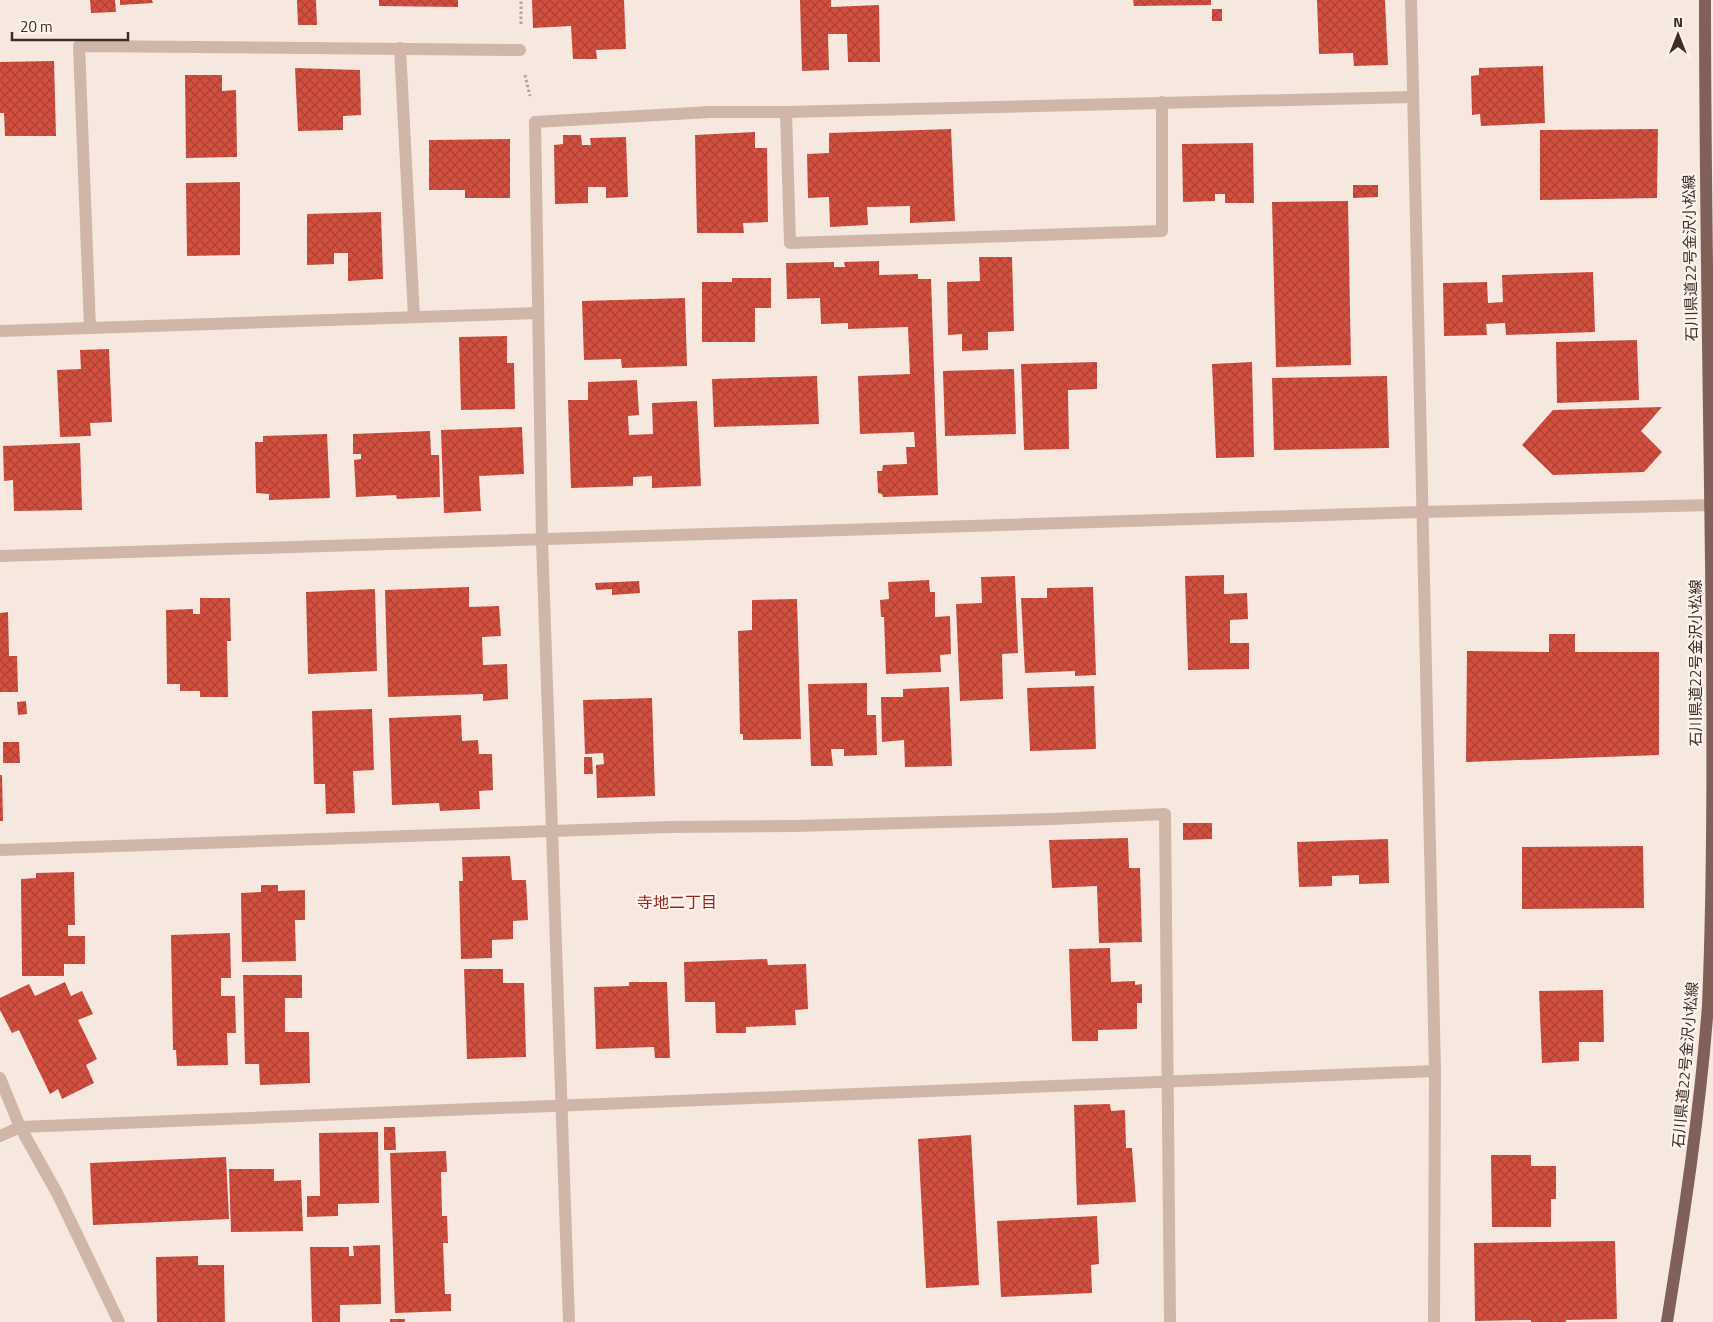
<svg xmlns="http://www.w3.org/2000/svg" width="1713" height="1322" viewBox="0 0 1713 1322" font-family="'Titillium Web','Noto Sans JP',sans-serif">
  <style>
    .building { fill: url(#building-cross-hatch) }
    .lines { fill: none; stroke-linecap: round; stroke-linejoin: round }
    .path { stroke: #bc9f93; stroke-width: 3; stroke-dasharray: 2.5 2.5; stroke-linecap: butt }
    .street { stroke: #d0b5a9; stroke-width: 12 }
    .primary { stroke: #806159; stroke-width: 12 }
    .labels { text-anchor: middle; dominant-baseline: central; stroke-width: 4.5; stroke-linejoin: round; paint-order: stroke }
    .street-label { font-size: 15px; fill: #3c2d29; stroke: #fcf3ec }
    .neighbourhood-label { font-size: 16px; fill: #952519; stroke: #fcf3ec }
  </style>
  <defs>
    <pattern id="building-cross-hatch" width="8" height="8" patternUnits="userSpaceOnUse" patternTransform="scale(1.25)"><rect width="8" height="8" fill="#d34f3f"/><path d="M0 0l8 8M0 8l8-8" fill="none" stroke="#ac4235"/></pattern>
  </defs>
  <rect width="100%" height="100%" fill="#f6e8df"/>
  <g class="building">
    <path d="M 90,0 L 115,0 L 116,12 L 91,13 Z"/>
    <path d="M 120,0 L 152,0 L 153,3 L 120,5 Z"/>
    <path d="M 297,0 L 316,0 L 317,25 L 298,25 Z"/>
    <path d="M 379,0 L 458,0 L 458,7 L 379,6 Z"/>
    <path d="M 532,0 L 624,0 L 626,49 L 596,50 L 597,59 L 573,59 L 571,26 L 533,28 Z"/>
    <path d="M 800,0 L 831,0 L 831,7 L 879,5 L 880,62 L 848,62 L 847,34 L 828,34 L 829,70 L 802,71 Z"/>
    <path d="M 1133,0 L 1211,0 L 1211,5 L 1134,6 Z"/>
    <path d="M 1317,0 L 1385,0 L 1388,65 L 1354,66 L 1353,53 L 1319,54 Z"/>
    <rect x="1212" y="9" width="10" height="12"/>
    <path d="M 54,61 L 56,136 L 5,136 L 4,113 L 0,113 L 0,62 Z"/>
    <path d="M 1543,66 L 1545,123 L 1481,126 L 1480,114 L 1472,115 L 1471,76 L 1479,75 L 1479,68 Z"/>
    <path d="M 295,68 L 360,70 L 361,115 L 343,116 L 343,130 L 298,131 Z"/>
    <path d="M 185,75 L 222,75 L 222,91 L 236,90 L 237,157 L 186,158 Z"/>
    <path d="M 951,129 L 955,221 L 910,223 L 910,206 L 867,207 L 868,225 L 830,227 L 829,197 L 808,198 L 807,154 L 829,153 L 829,133 Z"/>
    <path d="M 1658,129 L 1657,198 L 1540,200 L 1540,130 Z"/>
    <path d="M 755,132 L 755,148 L 767,148 L 768,222 L 743,223 L 744,233 L 697,233 L 695,135 Z"/>
    <path d="M 563,135 L 581,135 L 582,145 L 591,145 L 590,138 L 626,137 L 628,197 L 606,198 L 606,187 L 588,187 L 588,203 L 555,204 L 554,145 L 563,144 Z"/>
    <path d="M 510,139 L 510,198 L 465,198 L 465,190 L 429,190 L 429,140 Z"/>
    <path d="M 1253,143 L 1254,203 L 1225,203 L 1225,194 L 1215,194 L 1215,201 L 1183,202 L 1182,144 Z"/>
    <path d="M 240,182 L 240,255 L 187,256 L 186,183 Z"/>
    <path d="M 1353,185 L 1378,185 L 1378,197 L 1353,198 Z"/>
    <path d="M 1348,201 L 1351,365 L 1276,367 L 1272,202 Z"/>
    <path d="M 381,212 L 383,279 L 348,281 L 348,253 L 334,253 L 334,264 L 307,265 L 307,214 Z"/>
    <path d="M 979,257 L 1012,257 L 1014,331 L 988,332 L 988,350 L 962,351 L 962,334 L 948,335 L 947,282 L 980,281 Z"/>
    <path d="M 879,261 L 879,275 L 918,274 L 918,279 L 931,279 L 938,495 L 883,497 L 882,494 L 878,493 L 877,471 L 882,471 L 883,465 L 907,464 L 906,447 L 915,447 L 914,432 L 860,434 L 858,376 L 910,374 L 908,327 L 848,329 L 848,323 L 821,324 L 820,298 L 787,299 L 786,263 L 834,262 L 834,267 L 845,267 L 844,262 Z"/>
    <path d="M 1593,272 L 1595,332 L 1506,335 L 1505,323 L 1486,324 L 1487,335 L 1444,336 L 1443,283 L 1487,282 L 1488,303 L 1503,302 L 1502,275 Z"/>
    <path d="M 732,278 L 771,278 L 771,308 L 755,308 L 755,342 L 702,342 L 702,282 L 732,282 Z"/>
    <path d="M 685,298 L 687,366 L 622,368 L 621,359 L 584,360 L 582,301 Z"/>
    <path d="M 507,336 L 507,363 L 514,363 L 515,409 L 461,410 L 459,337 Z"/>
    <path d="M 1637,340 L 1639,400 L 1557,403 L 1556,342 Z"/>
    <path d="M 109,349 L 112,422 L 90,423 L 91,436 L 60,437 L 57,370 L 81,369 L 80,350 Z"/>
    <path d="M 1097,362 L 1097,389 L 1068,390 L 1069,449 L 1024,450 L 1021,364 Z"/>
    <path d="M 1252,362 L 1254,457 L 1216,458 L 1212,364 Z"/>
    <path d="M 1014,369 L 1016,434 L 945,436 L 943,371 Z"/>
    <path d="M 817,376 L 819,424 L 714,427 L 712,379 Z"/>
    <path d="M 1387,376 L 1389,448 L 1274,450 L 1272,378 Z"/>
    <path d="M 637,380 L 639,415 L 628,416 L 629,435 L 653,434 L 652,403 L 697,401 L 701,486 L 652,488 L 652,476 L 633,477 L 633,486 L 571,488 L 568,400 L 588,400 L 588,382 Z"/>
    <path d="M 1662,407 L 1641,431 L 1662,452 L 1644,472 L 1553,475 L 1522,445 L 1553,410 Z"/>
    <path d="M 522,427 L 524,474 L 479,476 L 481,511 L 444,513 L 441,430 Z"/>
    <path d="M 430,431 L 431,455 L 439,455 L 440,497 L 397,499 L 396,495 L 356,497 L 354,460 L 361,459 L 361,454 L 353,454 L 353,434 Z"/>
    <path d="M 327,434 L 330,498 L 269,500 L 269,494 L 256,493 L 255,442 L 263,442 L 263,436 Z"/>
    <path d="M 80,443 L 82,510 L 14,511 L 13,480 L 4,481 L 3,446 Z"/>
    <path d="M 1224,575 L 1224,594 L 1247,593 L 1248,619 L 1230,620 L 1230,643 L 1249,643 L 1249,669 L 1188,670 L 1185,576 Z"/>
    <path d="M 1015,576 L 1018,653 L 1002,654 L 1003,699 L 960,701 L 956,604 L 982,603 L 981,577 Z"/>
    <path d="M 929,580 L 930,592 L 935,592 L 935,617 L 950,616 L 951,654 L 940,655 L 941,672 L 886,674 L 884,617 L 881,617 L 880,600 L 889,599 L 888,582 Z"/>
    <path d="M 639,581 L 640,593 L 612,595 L 612,589 L 596,590 L 595,583 Z"/>
    <path d="M 469,587 L 469,607 L 499,606 L 501,636 L 482,637 L 483,665 L 507,664 L 508,699 L 483,701 L 483,694 L 388,697 L 385,590 Z"/>
    <path d="M 1093,587 L 1096,675 L 1075,676 L 1075,671 L 1025,673 L 1021,598 L 1047,598 L 1047,588 Z"/>
    <path d="M 375,589 L 377,671 L 308,674 L 306,592 Z"/>
    <path d="M 200,598 L 230,598 L 231,641 L 227,641 L 228,697 L 200,697 L 200,691 L 180,691 L 180,684 L 167,684 L 166,610 L 193,609 L 193,614 L 200,614 Z"/>
    <path d="M 797,599 L 801,739 L 743,740 L 743,734 L 740,734 L 738,631 L 752,630 L 752,600 Z"/>
    <path d="M 8,612 L 9,656 L 17,656 L 18,692 L 0,692 L 0,613 Z"/>
    <path d="M 1549,634 L 1575,634 L 1575,652 L 1659,652 L 1659,755 L 1466,762 L 1467,651 L 1549,652 Z"/>
    <path d="M 867,683 L 867,715 L 876,715 L 877,755 L 844,756 L 844,749 L 831,749 L 833,766 L 811,766 L 808,684 Z"/>
    <path d="M 1094,686 L 1096,749 L 1030,751 L 1027,688 Z"/>
    <path d="M 949,687 L 952,766 L 905,767 L 904,740 L 882,742 L 881,697 L 903,697 L 903,689 Z"/>
    <path d="M 652,698 L 655,796 L 597,798 L 596,765 L 604,764 L 603,753 L 585,754 L 583,700 Z"/>
    <path d="M 26,701 L 27,714 L 18,715 L 17,702 Z"/>
    <path d="M 372,709 L 374,770 L 353,771 L 355,813 L 326,814 L 325,784 L 314,784 L 312,711 Z"/>
    <path d="M 461,715 L 462,741 L 478,740 L 479,754 L 492,754 L 493,790 L 479,791 L 480,809 L 440,811 L 439,803 L 392,805 L 389,718 Z"/>
    <path d="M 3,742 L 19,742 L 20,763 L 3,763 Z"/>
    <path d="M 584,757 L 592,757 L 593,774 L 584,774 Z"/>
    <path d="M 0,775 L 2,775 L 3,821 L 0,821 Z"/>
    <path d="M 1183,823 L 1212,823 L 1212,839 L 1183,840 Z"/>
    <path d="M 1128,838 L 1129,868 L 1140,868 L 1142,942 L 1099,943 L 1097,886 L 1052,888 L 1049,840 Z"/>
    <path d="M 1388,839 L 1389,883 L 1359,884 L 1359,875 L 1332,876 L 1332,886 L 1299,887 L 1297,842 Z"/>
    <path d="M 1643,846 L 1644,908 L 1522,909 L 1522,847 Z"/>
    <path d="M 510,856 L 512,880 L 526,880 L 528,920 L 513,921 L 513,939 L 492,940 L 492,958 L 461,959 L 459,881 L 463,881 L 462,857 Z"/>
    <path d="M 74,872 L 75,925 L 68,925 L 68,936 L 85,936 L 85,964 L 64,964 L 64,976 L 22,976 L 21,879 L 36,878 L 36,873 Z"/>
    <path d="M 261,885 L 278,885 L 278,891 L 305,890 L 305,920 L 295,920 L 296,961 L 242,962 L 241,893 L 261,892 Z"/>
    <path d="M 230,933 L 231,978 L 221,978 L 221,996 L 235,996 L 236,1033 L 227,1033 L 228,1065 L 177,1066 L 176,1050 L 173,1050 L 171,935 Z"/>
    <path d="M 1110,948 L 1111,982 L 1135,981 L 1135,985 L 1142,984 L 1142,1003 L 1137,1003 L 1137,1029 L 1098,1030 L 1098,1041 L 1072,1041 L 1069,949 Z"/>
    <path d="M 767,959 L 768,965 L 806,964 L 808,1009 L 795,1010 L 796,1025 L 746,1027 L 746,1033 L 716,1033 L 715,1002 L 685,1002 L 684,962 Z"/>
    <path d="M 464,969 L 503,969 L 503,983 L 524,983 L 526,1057 L 467,1059 Z"/>
    <path d="M 243,975 L 302,975 L 302,998 L 285,998 L 285,1032 L 309,1032 L 310,1083 L 260,1085 L 259,1064 L 245,1064 Z"/>
    <path d="M 65,982 L 71,996 L 82,991 L 93,1014 L 78,1020 L 97,1059 L 86,1065 L 94,1083 L 62,1099 L 58,1089 L 50,1094 L 19,1030 L 12,1033 L 0,1010 L 0,998 L 29,984 L 35,996 Z"/>
    <path d="M 629,982 L 667,982 L 670,1058 L 655,1058 L 654,1047 L 596,1049 L 594,987 L 629,986 Z"/>
    <path d="M 1603,990 L 1604,1042 L 1579,1042 L 1579,1061 L 1542,1063 L 1539,991 Z"/>
    <path d="M 1110,1104 L 1111,1111 L 1125,1110 L 1126,1148 L 1132,1148 L 1136,1202 L 1077,1205 L 1074,1105 Z"/>
    <path d="M 384,1127 L 395,1127 L 396,1150 L 384,1150 Z"/>
    <path d="M 378,1132 L 379,1203 L 338,1204 L 338,1216 L 307,1217 L 307,1196 L 320,1196 L 319,1133 Z"/>
    <path d="M 971,1135 L 979,1285 L 926,1288 L 918,1139 Z"/>
    <path d="M 446,1151 L 447,1172 L 441,1172 L 442,1216 L 447,1216 L 448,1243 L 443,1243 L 445,1294 L 451,1294 L 451,1311 L 395,1313 L 390,1153 Z"/>
    <path d="M 1491,1155 L 1531,1155 L 1531,1166 L 1556,1166 L 1556,1199 L 1551,1199 L 1551,1227 L 1492,1227 Z"/>
    <path d="M 226,1157 L 229,1219 L 93,1225 L 90,1163 Z"/>
    <path d="M 229,1169 L 274,1169 L 274,1181 L 301,1180 L 303,1231 L 231,1232 Z"/>
    <path d="M 1097,1216 L 1099,1264 L 1091,1265 L 1092,1293 L 1001,1297 L 997,1221 Z"/>
    <path d="M 1615,1241 L 1617,1319 L 1566,1320 L 1566,1322 L 1531,1322 L 1531,1320 L 1475,1321 L 1474,1243 Z"/>
    <path d="M 380,1245 L 381,1304 L 340,1305 L 340,1322 L 312,1322 L 310,1247 L 349,1247 L 349,1256 L 354,1256 L 353,1246 Z"/>
    <path d="M 198,1256 L 198,1265 L 224,1265 L 225,1322 L 157,1322 L 156,1257 Z"/>
    <rect x="390" y="1319" width="15" height="3"/>
  </g>
  <g class="lines">
    <g class="path">
      <path d="M 521,24 L 521,0"/>
      <path d="M 525,75 L 530,96"/>
    </g>
    <g class="street">
      <path d="M 1411,0 L 1435,1071 L 1434,1322"/>
      <path d="M 400,48 L 414,317"/>
      <path d="M 786,112 L 790,243 L 1162,231 L 1162,102"/>
      <path d="M 90,328 L 79,46 L 520,50"/>
      <path d="M 0,331 L 538,313"/>
      <path d="M 0,556 L 1421,512 L 1713,505"/>
      <path d="M 0,850 L 669,827 L 794,826 L 1052,819 L 1165,814 L 1170,1322"/>
      <path d="M 0,1078 L 20,1127 L 57,1193 L 119,1322"/>
      <path d="M 0,1136 L 20,1127 L 1435,1071"/>
      <path d="M 569,1322 L 542,540 L 535,122 L 710,112 L 786,112 L 1412,97"/>
    </g>
    <path class="primary" d="M 1667,1322 C 1684,1216 1700,1112 1708,1005 C 1713,888 1713,770 1712,652 C 1710,435 1705,218 1705,0"/>
  </g>
  <g class="labels">
    <g class="street-label">
      <text transform="translate(1690 258) rotate(-91)">石川県道22号金沢小松線</text>
      <text transform="translate(1695 663) rotate(-90)">石川県道22号金沢小松線</text>
      <text transform="translate(1685 1065) rotate(-85)">石川県道22号金沢小松線</text>
    </g>
    <g class="neighbourhood-label">
      <text x="677" y="902">寺地二丁目</text>
    </g>
  </g>
  <g transform="translate(1678 35)" stroke="#fcf3ec" stroke-width="4" paint-order="stroke">
  <path d="M0-4L9 19L0 12L-9 19Z" fill="#3c2d29"/>
  <text y="-8" font-size="14" font-weight="bold" text-anchor="middle" fill="#3c2d29">N</text>
  </g>
  <path d="M12 32v8h116v-8" fill="none" stroke="#3c2d29" stroke-width="2.5"/>
  <text x="20" y="32" font-size="15" fill="#3c2d29" stroke="#fcf3ec" stroke-width="4" paint-order="stroke">20 m</text>
</svg>
